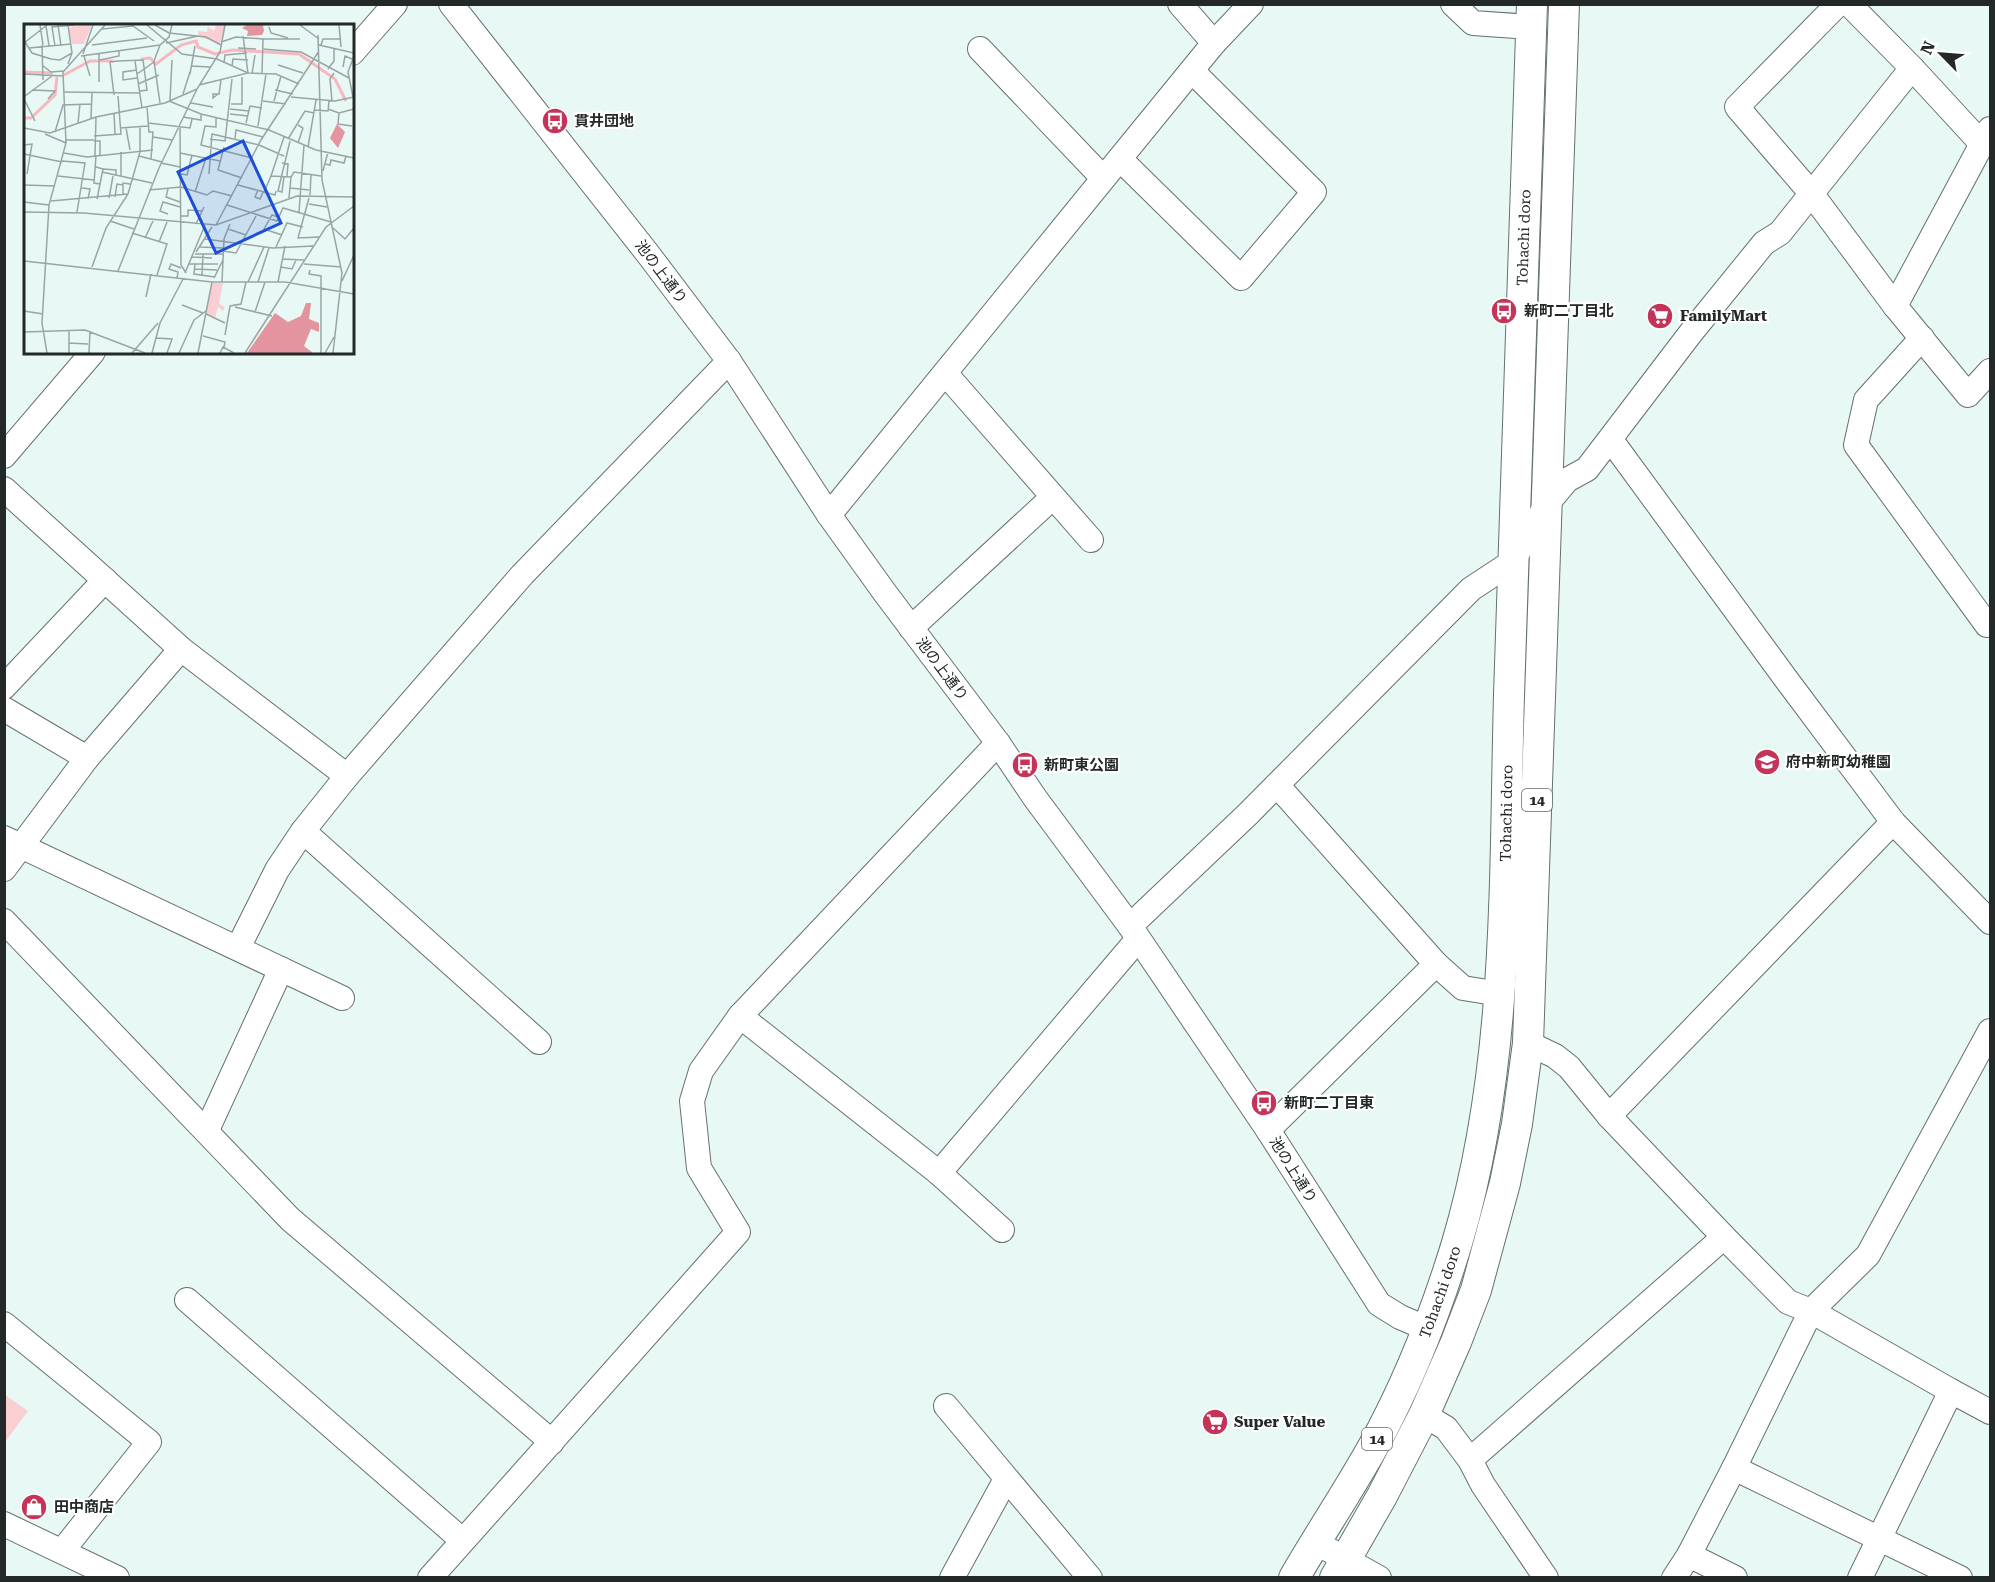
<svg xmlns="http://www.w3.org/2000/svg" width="1995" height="1582" viewBox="0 0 1995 1582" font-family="'Roboto Serif','Noto Sans JP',serif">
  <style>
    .green { fill: #facfd3 }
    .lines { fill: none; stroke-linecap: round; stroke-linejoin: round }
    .minor-casing { stroke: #63716f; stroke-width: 26 }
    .major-casing { stroke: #63716f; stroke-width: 32 }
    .minor { stroke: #fff; stroke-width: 24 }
    .major { stroke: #fff; stroke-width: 30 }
    .labels { text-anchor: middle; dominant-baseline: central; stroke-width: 4.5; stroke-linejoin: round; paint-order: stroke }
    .shield { fill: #fff; stroke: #656968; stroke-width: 1.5 }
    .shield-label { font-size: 14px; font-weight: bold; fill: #232928 }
    .poi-label { font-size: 15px; font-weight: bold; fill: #232928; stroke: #fff; text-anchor: start }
    .street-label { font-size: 15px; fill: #232928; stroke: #fff }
    .inset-river { fill: none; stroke: #f9b7bf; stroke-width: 3 }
    .inset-road { fill: none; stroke: #99a5a3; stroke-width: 1.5 }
    .view { fill: #1d4ed8; fill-opacity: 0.15; stroke: #1d4ed8; stroke-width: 3 }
    .inset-edge { fill: none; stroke: #232928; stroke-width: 3 }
  </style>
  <rect width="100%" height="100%" fill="#e8f8f5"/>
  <path class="green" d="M 5,1395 L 28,1411 L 5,1442 Z"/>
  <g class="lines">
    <defs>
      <g id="minor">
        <path d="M 451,4 L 648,254 L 729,361 L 829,515 L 885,593 L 998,743 L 1035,798 L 1130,926 L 1268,1130 L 1379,1304 L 1400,1317 L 1428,1329"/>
        <path d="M 1180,4 L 1214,43"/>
        <path d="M 1453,4 L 1473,23 L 1531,27"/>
        <path d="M 1838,4 L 1737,107 L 1811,193 L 1895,306 L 1968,395 L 1990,371"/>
        <path d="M 980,49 L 1103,178"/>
        <path d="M 352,53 L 395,4"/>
        <path d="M 1912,68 L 1983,145"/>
        <path d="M 1120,159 L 1241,278 L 1314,192 L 1192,71"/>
        <path d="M 1895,306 L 1990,129"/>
        <path d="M 1922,338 L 1866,400 L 1856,445 L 1987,625"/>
        <path d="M 945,373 L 1091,540"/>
        <path d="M 1611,440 L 1786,679 L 1893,822 L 1990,922"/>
        <path d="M 4,456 L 93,352"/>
        <path d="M 4,489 L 181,649 L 347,776 L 522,575 L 729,361"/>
        <path d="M 829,515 L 1214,43 L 1251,4"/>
        <path d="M 911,628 L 1053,497"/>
        <path d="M 4,687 L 105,580"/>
        <path d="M 4,709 L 87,758"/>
        <path d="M 1277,785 L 1436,964 L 1463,988 L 1500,994"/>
        <path d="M 303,831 L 539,1042"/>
        <path d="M 4,838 L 342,998"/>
        <path d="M 4,869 L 87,758 L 181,649"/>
        <path d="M 4,921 L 290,1219 L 552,1442"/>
        <path d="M 1130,926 L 1248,814 L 1471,589 L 1512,562 L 1547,504 L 1567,480 L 1587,469 L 1690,334 L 1764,243 L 1780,233 L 1912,68 L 1849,4"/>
        <path d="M 238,948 L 277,870 L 303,831 L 347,776"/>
        <path d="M 740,1016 L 939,1173 L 1002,1230"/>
        <path d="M 1528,1043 L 1555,1056 L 1569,1067 L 1609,1116 L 1724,1237 L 1788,1302 L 1811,1311 L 1951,1391 L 1990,1412"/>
        <path d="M 1609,1116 L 1893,822"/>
        <path d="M 207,1130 L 281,969"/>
        <path d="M 1268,1130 L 1436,964"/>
        <path d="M 939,1173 L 1138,939"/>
        <path d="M 187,1300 L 462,1540"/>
        <path d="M 4,1324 L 149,1442 L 63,1550"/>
        <path d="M 946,1406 L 1090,1578"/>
        <path d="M 1424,1415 L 1446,1428 L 1470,1460 L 1483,1485 L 1546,1578"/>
        <path d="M 1470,1460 L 1724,1237"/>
        <path d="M 1734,1468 L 1960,1578"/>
        <path d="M 4,1524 L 117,1578"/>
        <path d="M 1315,1542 L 1379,1578"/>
        <path d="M 1689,1555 L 1735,1578"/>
        <path d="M 430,1578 L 738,1232 L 699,1168 L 692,1101 L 701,1071 L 740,1016 L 998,743"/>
        <path d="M 952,1578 L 1006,1479"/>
        <path d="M 1674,1578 L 1689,1555 L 1734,1468 L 1811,1311 L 1868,1255 L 1990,1031"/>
        <path d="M 1860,1578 L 1951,1391"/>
      </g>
      <g id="major">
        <path id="s1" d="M 1294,1578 C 1320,1533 1349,1490 1374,1445 C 1409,1381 1436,1312 1457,1243 C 1510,1065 1504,878 1509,695 C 1516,465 1524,235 1532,4"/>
        <path d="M 1335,1578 L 1382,1496 L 1424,1415 L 1456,1342 L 1476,1290 L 1505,1183 L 1517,1124 L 1528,1043 L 1564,4"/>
      </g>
    </defs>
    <use href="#minor" class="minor-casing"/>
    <use href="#major" class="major-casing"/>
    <use href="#minor" class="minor"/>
    <use href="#major" class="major"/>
  </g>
  <defs>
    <symbol id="bus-disc" viewBox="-11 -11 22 22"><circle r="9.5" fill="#c33458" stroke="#fff"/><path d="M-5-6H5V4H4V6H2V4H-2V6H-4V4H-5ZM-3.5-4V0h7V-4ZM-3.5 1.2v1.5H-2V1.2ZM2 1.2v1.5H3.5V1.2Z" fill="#fff"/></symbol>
    <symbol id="supermarket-disc" viewBox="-11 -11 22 22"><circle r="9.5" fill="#c33458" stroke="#fff"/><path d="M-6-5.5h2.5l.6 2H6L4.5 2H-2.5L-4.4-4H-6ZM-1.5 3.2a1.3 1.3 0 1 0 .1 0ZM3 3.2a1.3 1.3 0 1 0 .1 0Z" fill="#fff"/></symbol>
    <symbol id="school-disc" viewBox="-11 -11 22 22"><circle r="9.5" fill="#c33458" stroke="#fff"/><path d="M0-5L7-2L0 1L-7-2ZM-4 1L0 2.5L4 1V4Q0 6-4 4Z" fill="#fff"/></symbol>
    <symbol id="shop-disc" viewBox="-11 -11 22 22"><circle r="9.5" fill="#c33458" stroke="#fff"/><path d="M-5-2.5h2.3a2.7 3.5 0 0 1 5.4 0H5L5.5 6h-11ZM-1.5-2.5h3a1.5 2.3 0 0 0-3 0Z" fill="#fff"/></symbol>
  </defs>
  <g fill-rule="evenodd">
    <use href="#bus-disc" x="540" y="106" width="30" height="30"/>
    <use href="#bus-disc" x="1489" y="296" width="30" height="30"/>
    <use href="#supermarket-disc" x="1645" y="301" width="30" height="30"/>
    <use href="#school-disc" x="1752" y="747" width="30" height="30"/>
    <use href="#bus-disc" x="1010" y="750" width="30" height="30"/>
    <use href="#bus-disc" x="1249" y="1088" width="30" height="30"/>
    <use href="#supermarket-disc" x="1200" y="1407" width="30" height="30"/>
    <use href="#shop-disc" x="19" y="1492" width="30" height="30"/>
  </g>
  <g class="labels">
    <g class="shield">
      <rect x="1522" y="789" width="30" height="22" rx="4.5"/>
      <rect x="1362" y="1428" width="30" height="22" rx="4.5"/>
    </g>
    <g class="shield-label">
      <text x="1537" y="800">14</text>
      <text x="1377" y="1439">14</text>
    </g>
    <g class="poi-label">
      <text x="574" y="121">貫井団地</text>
      <text x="1524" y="311">新町二丁目北</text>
      <text x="1680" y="316">FamilyMart</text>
      <text x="1786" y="762">府中新町幼稚園</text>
      <text x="1044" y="765">新町東公園</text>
      <text x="1284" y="1103">新町二丁目東</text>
      <text x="1234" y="1422">Super Value</text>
      <text x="54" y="1507">田中商店</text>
    </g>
    <g class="street-label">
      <text stroke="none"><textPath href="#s1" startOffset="1384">Tohachi doro</textPath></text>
      <text transform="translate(661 272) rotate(53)">池の上通り</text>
      <text transform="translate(942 669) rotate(53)">池の上通り</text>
      <text stroke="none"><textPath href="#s1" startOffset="808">Tohachi doro</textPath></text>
      <text transform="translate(1293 1170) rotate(58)">池の上通り</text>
      <text stroke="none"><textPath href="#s1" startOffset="322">Tohachi doro</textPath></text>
    </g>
  </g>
  <g transform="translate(24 24)">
    <rect width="330" height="330" fill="#e8f8f5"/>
    <path d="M 50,1 L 68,1 L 60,20 L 48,20 L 45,5 ZM 192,1 L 201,1 L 196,20 L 174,12 L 174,7 L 183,8 L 184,3 L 190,7 ZM 188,259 L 199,259 L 195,280 L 201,283 L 199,287 L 194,283 L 191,294 L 182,290 Z" fill="#facfd3"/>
    <path d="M 223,1 L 239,1 L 240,7 L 238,11 L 223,12 L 224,7 L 218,4 ZM 313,100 L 321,108 L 314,124 L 306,114 ZM 282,279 L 287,279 L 285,295 L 295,299 L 295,308 L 287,305 L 280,322 L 289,329 L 223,329 L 251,289 L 264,298 L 277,292 Z" fill="#e3949f"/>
    <path class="inset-river" d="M 117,35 L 126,34 L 132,40 L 157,21 L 172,17 L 174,23 L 191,30 L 208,26 L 275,30 L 311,55 L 322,77M 0,48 L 29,49M 40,51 L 66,37 L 89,37M 0,94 L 7,94 L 31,71 L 33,53"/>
    <path class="inset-road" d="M 16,1 L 19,21M 34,1 L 37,22M 44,1 L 48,29 L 44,40M 123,1 L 158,30 L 193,35 L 224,49 L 252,50 L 275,60M 131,1 L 145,9 L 182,13 L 197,21M 276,1 L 295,15M 315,1 L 317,23M 22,2 L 25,22M 109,2 L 130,17M 245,3 L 247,9 L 264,14M 78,5 L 109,2M 294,11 L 298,156 L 318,249 L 309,329M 239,15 L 276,15M 1,18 L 8,29 L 27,35 L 36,36 L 48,29M 197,18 L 212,13 L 239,15 L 238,50M 0,19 L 23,1M 142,19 L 174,12M 18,21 L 19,56M 68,21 L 123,14M 136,21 L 130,37 L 136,79M 295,21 L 330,29M 297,21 L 299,15 L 317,15M 31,22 L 28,3 L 50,1M 5,24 L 47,20M 214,24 L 232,25M 238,25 L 277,28 L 325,54M 59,30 L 69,1M 57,32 L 136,21 L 145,13 L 148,1M 60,32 L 66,52M 76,36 L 95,32 L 95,27M 111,37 L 118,84M 200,39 L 201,31 L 223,29M 18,41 L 27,48 L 39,47M 254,41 L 279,49M 167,42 L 186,43M 208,42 L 209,35 L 224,36M 319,43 L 321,32 L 328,35M 304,45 L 310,37 L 310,25M 113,46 L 99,48 L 99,56 L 113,54M 0,50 L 39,52M 113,50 L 130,38M 166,50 L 171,22M 228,50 L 231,31M 75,58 L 75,29M 114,60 L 135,51M 175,61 L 224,49 L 219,12M 8,66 L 31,67 L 24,75M 251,66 L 269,70M 39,68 L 116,69M 159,70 L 166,48M 194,70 L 189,74 L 189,70 L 195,70 L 197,56M 90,71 L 86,38 L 94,37 L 119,36 L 123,66 L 116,67M 1,72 L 28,52M 267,73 L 311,77 L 330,73M 329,73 L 324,48 L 330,32M 0,75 L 11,97M 146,76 L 148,36M 145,77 L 177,90 L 245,106 L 292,126 L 330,134M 239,77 L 262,80M 250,77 L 257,52M 308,77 L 306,55 L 310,49M 167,79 L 189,83M 207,80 L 218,80 L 218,53M 123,83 L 125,108 L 129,108 L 127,135M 206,85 L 225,87M 304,85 L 315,89 L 330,85M 291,86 L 304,87 L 305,77M 90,89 L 91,110M 315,89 L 314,100 L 328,102M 206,90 L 224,92M 159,93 L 177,96 L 177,90M 192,93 L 192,103 L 181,102 L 177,121 L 228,134M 67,94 L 68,69M 54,99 L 56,80M 124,99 L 166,104 L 168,95M 222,99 L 226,82 L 238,84M 274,101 L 279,104 L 274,119M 234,102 L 242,50M 156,103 L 157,241 L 162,249M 0,104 L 26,109 L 72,93 L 141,79 L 173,65M 96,104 L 124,102M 102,104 L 106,126M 31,108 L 39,81 L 67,80M 21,110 L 42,119M 70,112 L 97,110 L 94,72M 129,113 L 148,116M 186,115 L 201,117 L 208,55M 211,115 L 212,106 L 239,113M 264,115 L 281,87 L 290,89M 42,116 L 70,116M 70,117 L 76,117 L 76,132M 0,121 L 8,120 L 3,150M 235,121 L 260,132M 200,123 L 194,146 L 218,154M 284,123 L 292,76M 97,128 L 97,153M 40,129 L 63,133 L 129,126M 156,129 L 196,137M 0,130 L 38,138M 71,132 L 72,93M 72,132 L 70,159 L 76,160M 115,132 L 138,138M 38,137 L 61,139 L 53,188M 137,139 L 156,143M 258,139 L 264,140 L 263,152M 301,140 L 306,141 L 307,136 L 320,139 L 322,132M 72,143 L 79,145 L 73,175M 79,145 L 92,146 L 92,152M 299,147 L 304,128M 78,148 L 128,159M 157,150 L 163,151 L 168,131M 185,150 L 188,110 L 235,121M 34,152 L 70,156M 247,152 L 260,113M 260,152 L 258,168 L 254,167 L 266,117M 267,153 L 270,148 L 297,152M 0,161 L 31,162M 214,161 L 251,171 L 252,167M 58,164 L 66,165 L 64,175M 266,164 L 285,166M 144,165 L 142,173 L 156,178M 125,166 L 157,163 L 183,171 L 189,167 L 208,172M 234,166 L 231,173 L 236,175 L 239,168M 171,168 L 182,134M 240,168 L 247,152 L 267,153 L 265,174M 99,171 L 99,159 L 106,160M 286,171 L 287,150M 91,173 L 93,160 L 99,161M 85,174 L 89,152M 285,174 L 274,214 L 295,213M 27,177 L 104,170M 0,178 L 25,181M 285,180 L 303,183M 203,181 L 253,197 L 259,184 L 307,198M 0,188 L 60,189 L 192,201 L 273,172 L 330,173M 275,188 L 280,121M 144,190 L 136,187 L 139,178 L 156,183M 157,192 L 164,192 L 164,186 L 178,187M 254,193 L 248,191 L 240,205 L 258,211M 86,197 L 110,205M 172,200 L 180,183M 192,201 L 237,116 L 295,27M 308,203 L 321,215 L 330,204M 204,205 L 222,211M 108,209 L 143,220 L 133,251M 121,214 L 129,197M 181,215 L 249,224 L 289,222M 135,218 L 143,198M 176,223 L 199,224M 252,223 L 263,199 L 279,203M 199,227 L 212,229 L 232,192M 172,228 L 188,203M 171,230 L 199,230M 168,233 L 188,234M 258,235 L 280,236M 0,237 L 188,258 L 261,258 L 330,270M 165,240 L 194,240M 171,240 L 170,250 L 191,253M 280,240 L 317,243M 68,243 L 82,204 L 104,170 L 116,128 L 116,103M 257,243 L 268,245 L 272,236M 171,245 L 193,246M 286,246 L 285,250 L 297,252 L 297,329M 94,247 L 135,144 L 173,65 L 196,28 L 201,1M 161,249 L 181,201M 178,251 L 179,230M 153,254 L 154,248 L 145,245 L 147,240 L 157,244M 190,254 L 199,236M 318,257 L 330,231M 198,258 L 200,215 L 206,200M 224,258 L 240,223M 234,258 L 245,224M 254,258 L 261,222M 122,273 L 127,250M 158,281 L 179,289M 211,283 L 248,292M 0,287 L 19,290M 231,288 L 241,258M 182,290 L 201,299M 45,307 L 45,329M 0,308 L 61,306 L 121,329M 201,311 L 206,282 L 217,280 L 222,258M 179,312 L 201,318 L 200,323M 132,314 L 148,315 L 143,329M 45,319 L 64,320M 23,329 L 18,299 L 25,181 L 42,119 L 39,48 L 81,1M 65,329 L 66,307M 108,329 L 134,299M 128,329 L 136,299 L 159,255M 155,329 L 170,296 L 182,287M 174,329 L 188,258M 196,329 L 199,323 L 210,329M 221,329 L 302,203 L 330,182M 301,329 L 310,313"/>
    <path class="view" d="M 219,117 L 257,199 L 192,229 L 154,148 Z"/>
    <rect width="330" height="330" class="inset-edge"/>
  </g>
  <rect width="1995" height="1582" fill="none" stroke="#232928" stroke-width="12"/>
  <g transform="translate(1941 54) rotate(295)" stroke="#ffffff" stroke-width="4.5" paint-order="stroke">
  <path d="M0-4.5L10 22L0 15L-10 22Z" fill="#232928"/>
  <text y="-9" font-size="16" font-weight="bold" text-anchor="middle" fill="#232928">N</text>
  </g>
</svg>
